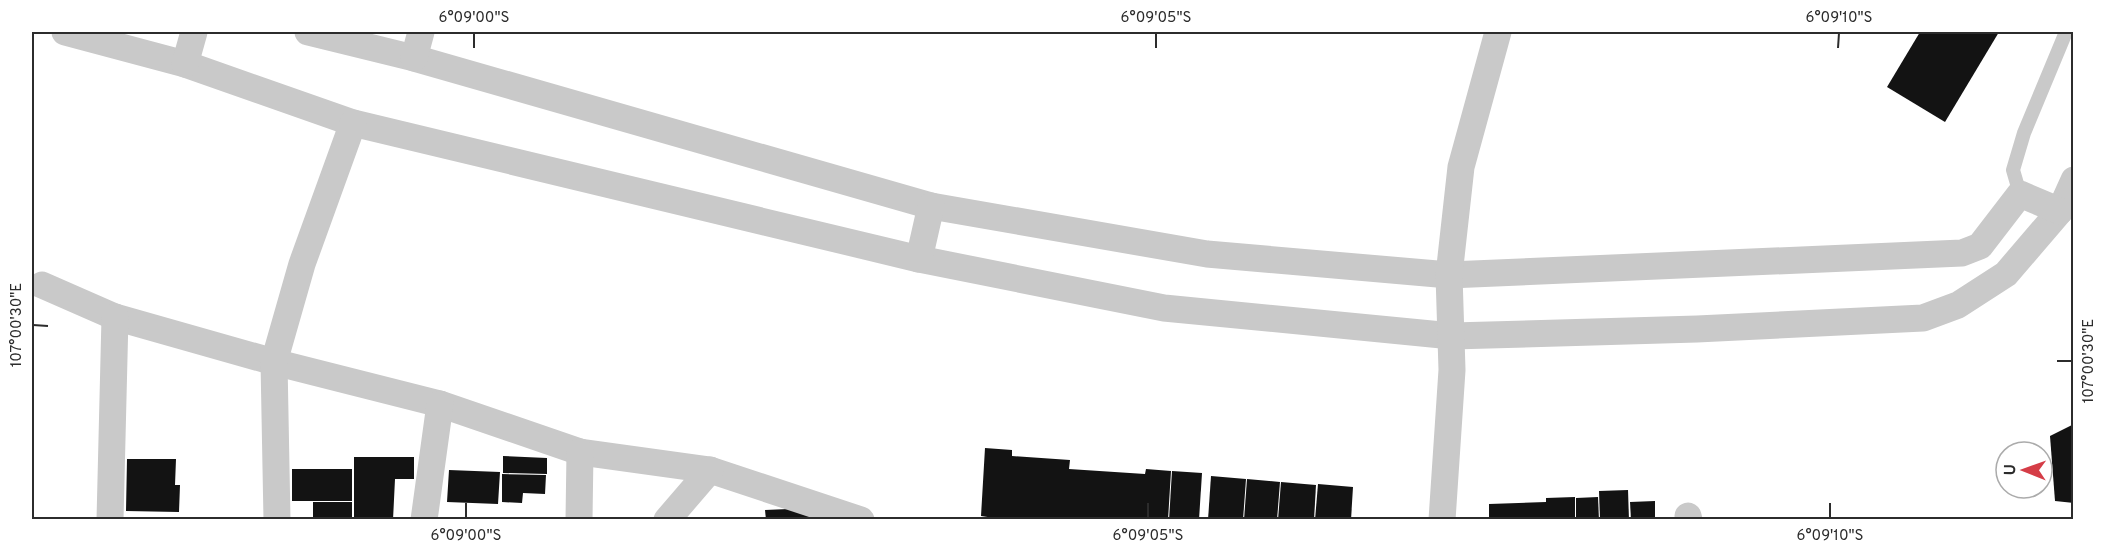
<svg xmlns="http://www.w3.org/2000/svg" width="2105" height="551" viewBox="0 0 2105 551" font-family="Overpass,sans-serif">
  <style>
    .building { fill: #131313 }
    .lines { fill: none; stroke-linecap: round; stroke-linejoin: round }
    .service { stroke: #c9c9c9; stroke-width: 14 }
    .minor { stroke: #c9c9c9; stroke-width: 27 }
    .ticks { fill: none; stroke: #2c2c2c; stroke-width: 2 }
    .neatline { fill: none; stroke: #2c2c2c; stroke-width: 2 }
    .ticks-label { font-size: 15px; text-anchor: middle; fill: #2c2c2c }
  </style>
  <rect width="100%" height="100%" fill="#fff"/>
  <g class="building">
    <path d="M 1920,32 L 1999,32 L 1945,122 L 1887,87 Z"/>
    <path d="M 2074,424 L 2074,503 L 2055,501 L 2050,436 Z"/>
    <path d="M 985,448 L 1012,450 L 1012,456 L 1070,460 L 1069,469 L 1145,474 L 1146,469 L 1171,471 L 1168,520 L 1007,520 L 981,516 Z"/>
    <path d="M 503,456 L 547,458 L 547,474 L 503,473 Z"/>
    <path d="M 354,457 L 414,457 L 414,479 L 395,479 L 393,520 L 354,520 Z"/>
    <path d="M 127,459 L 176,459 L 175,485 L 180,485 L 179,512 L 126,511 Z"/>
    <rect x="292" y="469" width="60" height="32"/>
    <path d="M 449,470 L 500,472 L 498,504 L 447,502 Z"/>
    <path d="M 1172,471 L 1202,473 L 1199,520 L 1169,520 Z"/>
    <path d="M 502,474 L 546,475 L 545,494 L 523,493 L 522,503 L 502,502 Z"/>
    <path d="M 1211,476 L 1246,479 L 1243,520 L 1208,520 Z"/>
    <path d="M 1247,479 L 1280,482 L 1277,520 L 1244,520 Z"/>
    <path d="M 1281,482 L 1316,485 L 1314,520 L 1278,520 Z"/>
    <path d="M 1318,484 L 1353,487 L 1351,520 L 1315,520 Z"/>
    <path d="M 1628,490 L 1629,520 L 1600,520 L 1599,491 Z"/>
    <path d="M 1575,497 L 1575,520 L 1489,520 L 1489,504 L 1546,502 L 1546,498 Z"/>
    <path d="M 1598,497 L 1599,520 L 1576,520 L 1576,498 Z"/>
    <path d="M 1655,501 L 1655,520 L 1631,520 L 1630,502 Z"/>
    <rect x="313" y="502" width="39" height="18"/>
    <path d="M 811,508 L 812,520 L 766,520 L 765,510 Z"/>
  </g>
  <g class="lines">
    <path class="service" d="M 2020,194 L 2013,170 L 2024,133 L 2066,32"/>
    <g class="minor">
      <path d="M 65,32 L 185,64 L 353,123 L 919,259 L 1164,308 L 1452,336 L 1697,329 L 1923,318 L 1958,305 L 2006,274 L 2060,211 L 2074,180"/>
      <path d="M 308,32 L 414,58 L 931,206 L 1207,254 L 1449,275 L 1962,253 L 1980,246 L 2020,194 L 2060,211"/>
      <path d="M 414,58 L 421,32"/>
      <path d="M 185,64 L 194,32"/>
      <path d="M 919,259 L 931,206"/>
      <path d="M 42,285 L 115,317 L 274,362 L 440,404 L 580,452 L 710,470 L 861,520"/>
      <path d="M 1688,516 L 1689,520"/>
      <path d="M 110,520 L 115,317"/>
      <path d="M 277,520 L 274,362 L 302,264 L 353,123"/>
      <path d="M 424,520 L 440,404"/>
      <path d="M 579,520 L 580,452"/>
      <path d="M 667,520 L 710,470"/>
      <path d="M 1442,520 L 1452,370 L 1449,275 L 1461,167 L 1498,32"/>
    </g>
  </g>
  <path class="ticks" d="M 474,48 L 474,33M 1156,48 L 1156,33M 1838,48 L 1839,33M 33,325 L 48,326M 2057,361 L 2072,361M 466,518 L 466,503M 1148,518 L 1148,503M 1830,518 L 1830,503"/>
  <rect width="2105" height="551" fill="none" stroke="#ffffff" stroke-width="66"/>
  <g transform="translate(2024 470) rotate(271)"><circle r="28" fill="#ffffff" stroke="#ababab" stroke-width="1.5"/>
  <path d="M0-4.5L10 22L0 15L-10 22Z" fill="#d53d47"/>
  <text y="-9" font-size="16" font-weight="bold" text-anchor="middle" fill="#2c2c2c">U</text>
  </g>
  <rect x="33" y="33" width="2039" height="485" class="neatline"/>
  <g class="ticks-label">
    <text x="474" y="22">6°09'00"S</text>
    <text x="1156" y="22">6°09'05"S</text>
    <text x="1839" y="22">6°09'10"S</text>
    <text transform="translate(16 325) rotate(-90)" y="5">107°00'30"E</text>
    <text transform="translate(2088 361) rotate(-90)" y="5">107°00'30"E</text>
    <text x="466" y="540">6°09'00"S</text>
    <text x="1148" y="540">6°09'05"S</text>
    <text x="1830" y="540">6°09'10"S</text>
  </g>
</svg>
